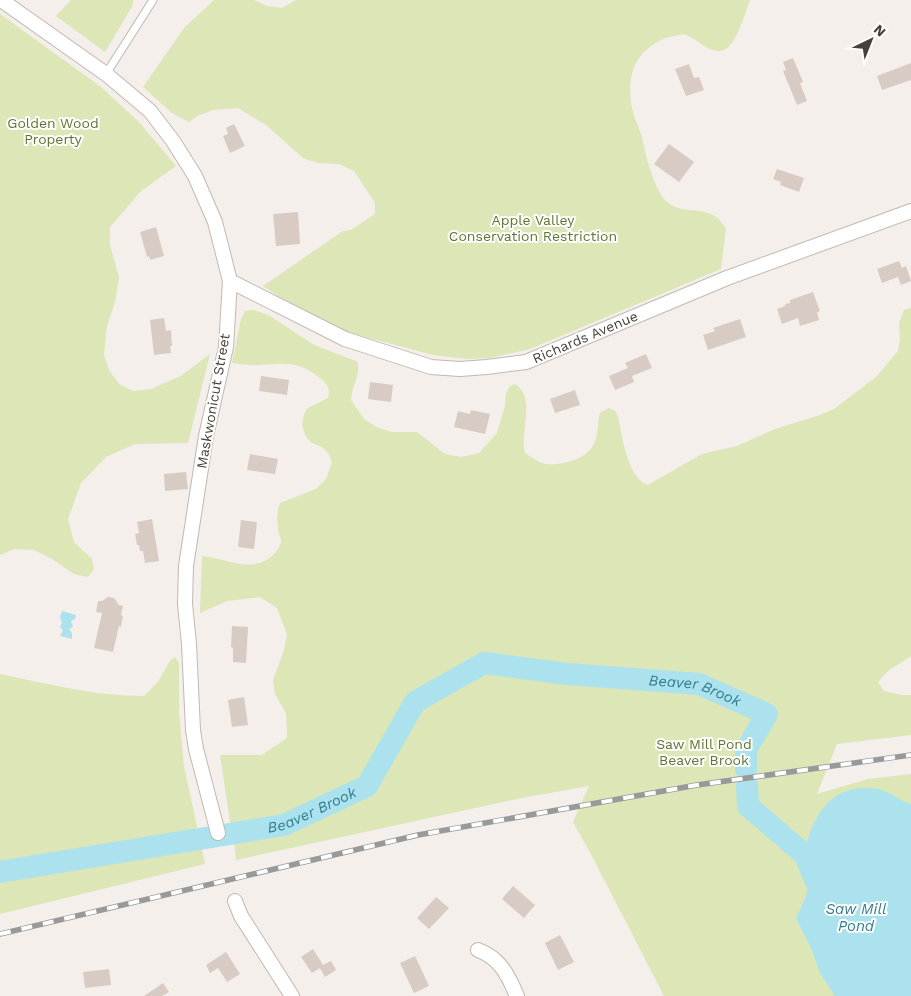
<svg xmlns="http://www.w3.org/2000/svg" width="911" height="996" viewBox="0 0 911 996" font-family="'Work Sans',sans-serif">
  <style>
    .green { fill: #dce6b6 }
    .water { fill: #ace2ed }
    .lines { fill: none; stroke-linecap: round; stroke-linejoin: round }
    .river { stroke: #ace2ed; stroke-width: 22 }
    .building { fill: #d8cbc4 }
    .service-casing { stroke: #c2b8b1; stroke-width: 9 }
    .minor-casing { stroke: #c2b8b1; stroke-width: 16 }
    .service { stroke: #fff; stroke-width: 7 }
    .minor { stroke: #fff; stroke-width: 14 }
    .rail-casing { stroke: #999; stroke-width: 5.5 }
    .rail { stroke: #fff; stroke-width: 4; stroke-dasharray: 11; stroke-linecap: butt }
    .labels { text-anchor: middle; dominant-baseline: central; stroke-width: 4; stroke-linejoin: round; paint-order: stroke }
    .park-label { font-size: 14px; fill: #5c772f; stroke: #fff }
    .street-label { font-size: 14px; fill: #483f39; stroke: #fff }
    .water-label { font-size: 15px; font-style: italic; fill: #307e8f; stroke: #fff }
  </style>
  <rect width="100%" height="100%" fill="#f4efeb"/>
  <g class="green">
    <path d="M 71,0 L 133,0 L 133,5 L 105,52 L 56,16 Z"/>
    <path d="M 214,0 L 254,0 L 267,6 L 282,8 L 296,0 L 750,0 C 745,12 737,45 724,50 C 710,55 698,39 686,35 C 683,34 678,35 675,36 C 656,38 636,55 632,74 C 629,83 630,99 632,108 C 634,118 639,127 642,137 C 646,157 651,177 661,195 C 675,217 700,205 716,217 C 720,219 723,225 726,228 L 721,269 L 530,349 L 490,358 L 466,359 L 433,355 L 347,332 L 301,311 L 263,286 L 343,231 L 351,230 L 375,214 L 375,203 L 354,171 L 339,164 L 318,163 L 303,158 L 266,125 L 238,108 L 213,110 L 197,116 L 189,122 L 172,113 L 143,87 L 184,28 Z"/>
    <path d="M 0,14 L 101,87 L 139,122 L 176,166 L 141,191 L 110,227 L 110,245 L 119,277 L 115,302 L 107,326 L 104,355 L 109,370 L 119,384 L 133,391 L 151,389 L 181,376 L 210,354 L 188,443 L 135,444 L 106,457 L 81,483 L 68,519 L 74,542 L 92,559 L 94,569 L 88,577 L 74,574 L 52,559 L 34,550 L 15,549 L 0,555 Z"/>
    <path d="M 911,308 L 911,656 L 888,671 L 878,682 L 884,691 L 902,695 L 911,695 L 911,735 L 837,744 L 817,794 L 868,779 L 911,774 L 911,996 L 664,996 L 593,858 L 573,822 L 589,786 L 522,798 L 236,860 L 233,829 L 231,828 L 220,755 L 262,755 L 287,738 L 286,713 L 275,694 L 273,680 L 284,650 L 287,634 L 277,608 L 260,597 L 227,601 L 200,613 L 202,556 C 227,558 251,575 273,555 C 276,552 281,546 281,542 C 281,539 280,537 279,534 C 277,523 276,514 280,503 L 316,489 L 326,479 L 332,463 L 329,454 L 322,447 L 312,443 L 306,437 L 302,425 L 304,414 L 308,408 L 328,398 C 331,388 327,384 320,378 C 300,361 284,363 260,365 C 251,366 241,364 232,363 L 241,319 L 245,311 L 254,310 L 270,316 L 314,345 L 358,362 L 358,373 L 352,392 L 351,400 L 364,419 L 378,428 L 392,432 L 417,432 L 445,454 L 461,457 L 479,453 L 497,433 L 505,406 L 506,393 L 510,386 L 515,384 C 537,397 519,434 525,453 C 531,457 539,463 546,464 C 560,466 585,459 592,447 C 599,437 597,424 600,413 L 609,408 L 615,411 L 618,416 C 622,435 627,478 648,485 L 702,454 L 737,446 L 775,429 L 820,415 L 834,409 L 876,377 L 898,351 L 900,340 L 899,323 L 904,310 Z"/>
    <path d="M 175,657 L 179,663 L 179,711 L 184,766 L 205,864 L 0,914 L 0,674 C 48,684 94,696 144,696 L 158,682 L 170,661 Z"/>
  </g>
  <g class="water">
    <path d="M 62,611 L 76,615 L 75,619 L 71,621 L 73,627 L 69,629 L 72,633 L 72,639 L 60,636 L 63,630 L 60,627 L 62,623 L 60,617 Z"/>
    <path d="M 863,788 C 870,788 877,788 884,791 C 894,794 901,802 911,804 L 911,996 L 835,996 L 820,973 L 811,948 L 796,918 C 799,910 805,901 807,893 C 808,884 803,873 804,863 C 805,836 819,800 847,791 C 852,789 858,789 863,788 Z"/>
  </g>
  <g class="lines">
    <g class="river">
      <path d="M 747,786 L 748,806 L 805,855 L 816,882"/>
      <path id="s1" d="M 0,872 L 284,825 L 367,786 L 415,702 L 484,663 L 567,674 L 699,684 L 767,714 L 746,750 L 746,769"/>
    </g>
  </g>
  <g class="building">
    <path d="M 793,58 L 803,82 L 800,83 L 807,101 L 797,105 L 783,71 L 786,70 L 783,62 Z"/>
    <path d="M 911,63 L 911,80 L 882,90 L 877,76 Z"/>
    <path d="M 689,64 L 694,78 L 699,77 L 704,90 L 686,96 L 675,69 Z"/>
    <path d="M 234,124 L 245,146 L 230,153 L 223,136 L 228,134 L 226,128 Z"/>
    <path d="M 669,144 L 694,162 L 679,182 L 654,164 Z"/>
    <path d="M 777,169 L 804,178 L 799,192 L 780,185 L 781,182 L 773,179 Z"/>
    <path d="M 298,212 L 300,244 L 276,246 L 273,214 Z"/>
    <path d="M 156,227 L 164,256 L 150,260 L 149,256 L 147,257 L 140,232 Z"/>
    <path d="M 899,261 L 902,268 L 906,266 L 911,281 L 901,285 L 898,277 L 882,283 L 877,269 Z"/>
    <path d="M 813,292 L 820,311 L 817,312 L 819,320 L 800,326 L 798,318 L 782,324 L 777,309 L 785,306 L 785,304 L 790,303 L 790,300 Z"/>
    <path d="M 164,318 L 166,331 L 171,330 L 172,346 L 170,346 L 171,353 L 154,355 L 150,320 Z"/>
    <path d="M 740,319 L 746,337 L 708,350 L 703,335 L 715,331 L 713,328 Z"/>
    <path d="M 646,354 L 652,368 L 632,376 L 634,382 L 615,390 L 609,376 L 628,368 L 625,363 Z"/>
    <path d="M 261,376 L 289,380 L 287,395 L 259,391 Z"/>
    <path d="M 370,382 L 393,385 L 391,402 L 368,399 Z"/>
    <path d="M 575,390 L 580,405 L 555,413 L 550,399 Z"/>
    <path d="M 471,410 L 490,414 L 485,434 L 454,427 L 458,411 L 470,414 Z"/>
    <path d="M 250,454 L 278,459 L 275,474 L 247,470 Z"/>
    <path d="M 186,472 L 188,489 L 165,491 L 164,474 Z"/>
    <path d="M 152,519 L 159,561 L 145,563 L 143,551 L 140,551 L 139,545 L 137,545 L 135,534 L 139,533 L 137,522 Z"/>
    <path d="M 241,520 L 257,522 L 254,549 L 238,547 Z"/>
    <path d="M 108,597 L 114,598 L 119,605 L 123,606 L 121,615 L 123,616 L 121,627 L 119,626 L 113,652 L 94,648 L 102,613 L 96,612 L 98,601 L 102,601 Z"/>
    <path d="M 232,626 L 248,627 L 246,663 L 233,662 L 233,648 L 231,647 Z"/>
    <path d="M 244,697 L 248,725 L 232,727 L 228,700 Z"/>
    <path d="M 513,886 L 535,905 L 524,918 L 502,899 Z"/>
    <path d="M 436,897 L 449,908 L 429,929 L 417,918 Z"/>
    <path d="M 560,935 L 574,962 L 558,970 L 545,943 Z"/>
    <path d="M 313,949 L 323,965 L 331,961 L 336,970 L 325,977 L 320,968 L 312,973 L 301,957 Z"/>
    <path d="M 226,952 L 240,974 L 227,982 L 218,968 L 210,973 L 206,965 Z"/>
    <path d="M 415,956 L 429,986 L 414,993 L 400,963 Z"/>
    <path d="M 109,969 L 111,985 L 85,988 L 83,972 Z"/>
    <path d="M 163,983 L 169,992 L 162,996 L 144,996 Z"/>
  </g>
  <g class="lines">
    <defs>
      <path id="service" d="M 106,74 L 153,0"/>
      <g id="minor">
        <path d="M 1,0 L 106,74 L 150,111 L 173,141 L 195,176 L 215,222 L 230,281 L 226,347 L 206,436 L 186,566 L 185,604 L 189,644 L 193,730 L 196,749 L 218,833"/>
        <path d="M 230,281 L 345,339 L 431,367 L 460,369 L 487,367 L 526,362 L 727,278 L 911,211"/>
        <path d="M 235,901 L 241,916 L 292,996"/>
        <path d="M 478,950 C 500,958 508,975 517,996"/>
      </g>
    </defs>
    <use href="#service" class="service-casing"/>
    <use href="#minor" class="minor-casing"/>
    <use href="#service" class="service"/>
    <use href="#minor" class="minor"/>
    <defs>
      <path id="rail" d="M 0,934 L 418,835 L 697,785 L 911,755"/>
    </defs>
    <use href="#rail" class="rail-casing"/>
    <use href="#rail" class="rail"/>
  </g>
  <g class="labels">
    <g class="park-label">
      <text x="53" y="123">Golden Wood<tspan x="53" dy="16">Property</tspan></text>
      <text x="533" y="220">Apple Valley<tspan x="533" dy="16">Conservation Restriction</tspan></text>
      <text x="704" y="744">Saw Mill Pond<tspan x="704" dy="16">Beaver Brook</tspan></text>
    </g>
    <g class="street-label">
      <text transform="translate(585 337) rotate(-23)">Richards Avenue</text>
      <text transform="translate(213 401) rotate(-80)">Maskwonicut Street</text>
    </g>
    <g class="water-label">
      <text stroke="none"><textPath href="#s1" startOffset="769">Beaver Brook</textPath></text>
      <text stroke="none"><textPath href="#s1" startOffset="319">Beaver Brook</textPath></text>
      <text x="856" y="909">Saw Mill<tspan x="856" dy="17">Pond</tspan></text>
    </g>
  </g>
  <g transform="translate(871 40) rotate(43)" stroke="#ffffff" stroke-width="4" paint-order="stroke">
  <path d="M0-4L9 19L0 12L-9 19Z" fill="#483f39"/>
  <text y="-8" font-size="14" font-weight="bold" text-anchor="middle" fill="#483f39">N</text>
  </g>
</svg>
